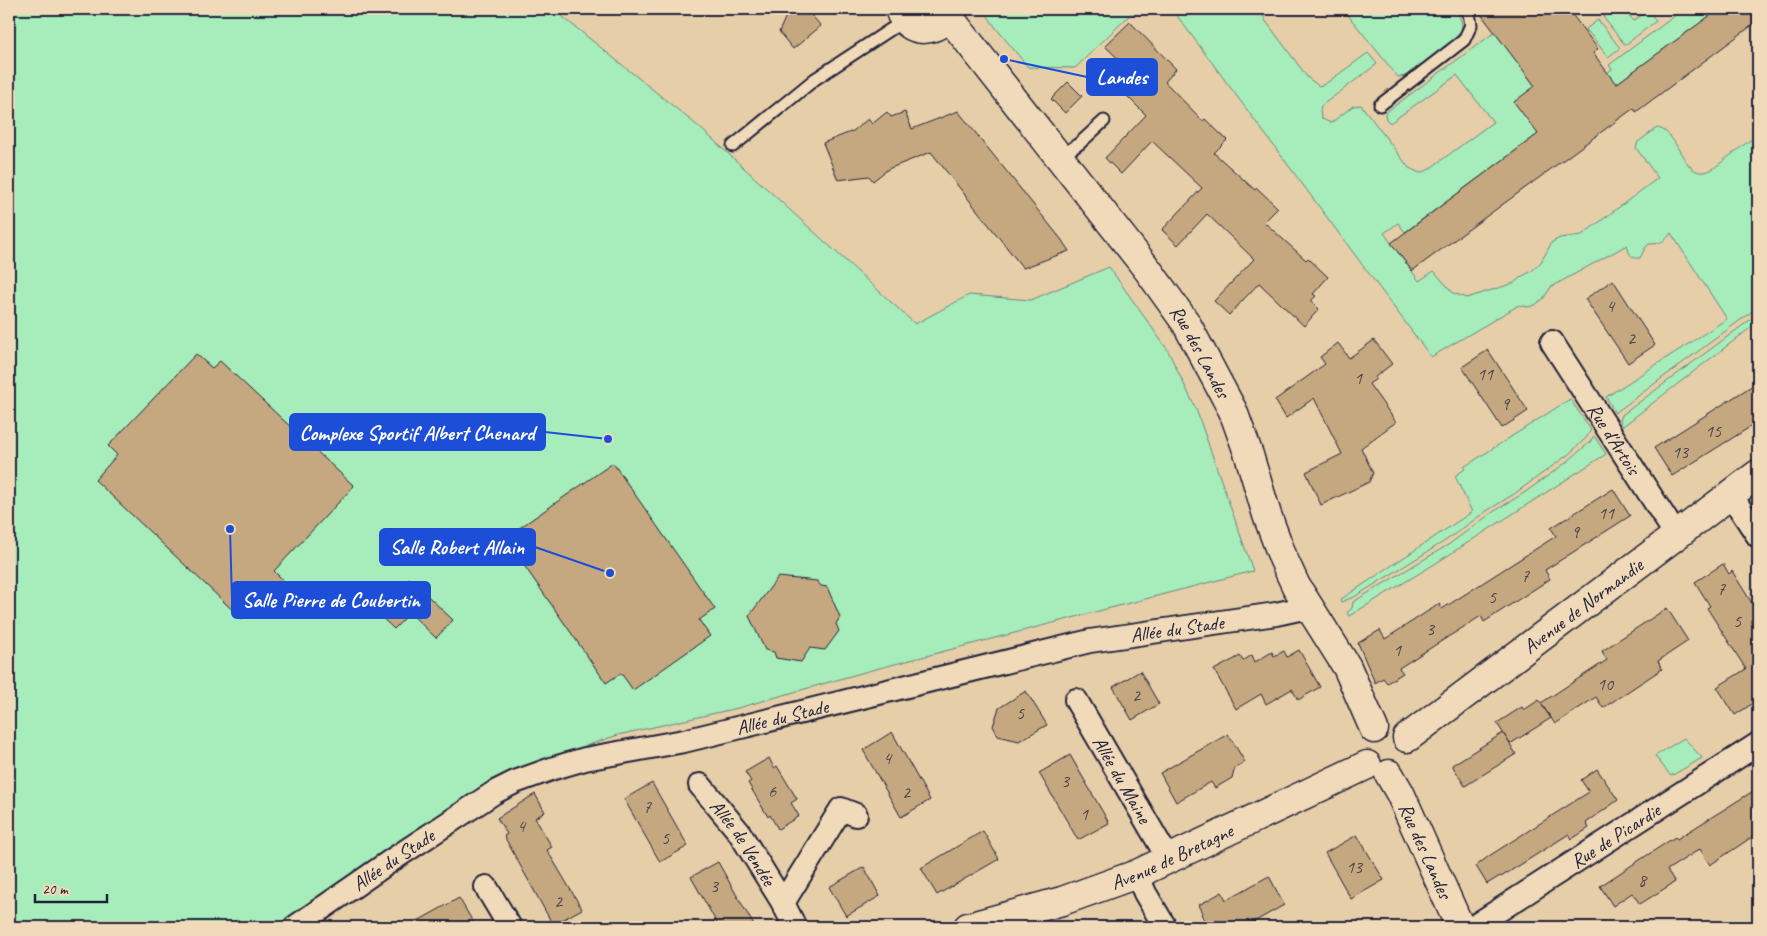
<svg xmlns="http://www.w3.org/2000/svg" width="1767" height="936" viewBox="0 0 1767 936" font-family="Caveat,sans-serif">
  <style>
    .green { fill: #a6edbb; stroke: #64887b }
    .building { fill: #c5a87f; stroke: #22223b }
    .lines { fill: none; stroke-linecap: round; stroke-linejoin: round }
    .service-casing { stroke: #22223b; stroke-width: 15 }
    .minor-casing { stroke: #22223b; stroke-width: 26 }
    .tertiary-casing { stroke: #22223b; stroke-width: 31 }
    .service { stroke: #f0dab9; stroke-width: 11 }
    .minor { stroke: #f0dab9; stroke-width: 22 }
    .tertiary { stroke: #f0dab9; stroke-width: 28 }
    .labels { text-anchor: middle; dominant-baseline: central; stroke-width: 5; stroke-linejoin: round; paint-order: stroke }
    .number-label { font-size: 18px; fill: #4b444c }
    .street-label { font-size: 20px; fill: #22223b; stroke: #f0dab9 }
    .leader { fill: none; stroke: #1d4ed8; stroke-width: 2 }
    .callout-dot { fill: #1d4ed8; stroke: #f0dab9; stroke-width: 2 }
    .callout { fill: #1d4ed8; stroke: #1d4ed8; stroke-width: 2 }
    .callout-label { font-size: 21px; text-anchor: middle; font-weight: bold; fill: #fff }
  </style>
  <rect width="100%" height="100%" fill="#e6cea9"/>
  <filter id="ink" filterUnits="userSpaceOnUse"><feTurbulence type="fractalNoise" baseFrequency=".02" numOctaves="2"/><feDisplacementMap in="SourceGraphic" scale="10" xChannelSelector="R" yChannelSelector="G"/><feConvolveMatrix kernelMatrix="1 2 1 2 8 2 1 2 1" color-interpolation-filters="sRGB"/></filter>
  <g filter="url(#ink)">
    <g class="green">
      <path d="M 9,9 L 553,9 L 699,127 L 915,324 L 969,295 L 1031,300 L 1109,267 L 1167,349 L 1196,409 L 1253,571 L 868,671 L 738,708 L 618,735 L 535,763 L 499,780 L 451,807 L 275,927 L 9,927 Z"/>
      <path d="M 983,9 L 1136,9 L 1075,68 L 1028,67 L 996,28 Z"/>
      <path d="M 1172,9 L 1261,9 L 1265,20 L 1308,78 L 1319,86 L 1325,84 L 1368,53 L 1377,64 L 1321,106 L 1320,113 L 1322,119 L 1331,123 L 1353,106 L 1361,105 L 1409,168 L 1420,173 L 1428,170 L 1493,122 L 1457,75 L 1390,123 L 1386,119 L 1385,113 L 1495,32 L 1535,86 L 1538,134 L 1405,232 L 1398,223 L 1384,233 L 1419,281 L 1434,271 L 1453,293 L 1467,298 L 1514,283 L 1521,277 L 1532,271 L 1541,262 L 1552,242 L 1560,238 L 1582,235 L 1658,178 L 1636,148 L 1638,142 L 1657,128 C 1681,131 1683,188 1714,168 L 1758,134 L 1758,307 L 1615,413 L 1606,397 L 1727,319 L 1671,233 C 1665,242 1659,244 1649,244 L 1645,248 L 1640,258 C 1630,259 1629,253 1627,245 L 1551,287 L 1543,299 L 1535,305 L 1528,307 L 1519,305 L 1431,357 Z"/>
      <path d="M 1343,9 L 1455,9 C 1459,15 1464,23 1461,31 C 1457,41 1417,67 1405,76 L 1398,77 Z"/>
      <path d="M 1684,9 L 1719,9 L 1616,84 L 1607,73 L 1612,69 L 1609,65 Z"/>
      <path d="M 1648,10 L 1656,21 L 1625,45 L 1603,17 C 1614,9 1625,10 1634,21 Z"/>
      <path d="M 1598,20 L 1620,48 L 1608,57 L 1586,29 Z"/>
      <path d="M 1758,314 L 1758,322 L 1623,426 L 1620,421 L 1622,415 Z"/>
      <path d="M 1570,399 L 1591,430 L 1586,438 L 1569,454 L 1514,494 L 1485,512 L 1445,541 L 1354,597 L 1341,602 L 1340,600 L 1472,512 L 1455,476 L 1465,469 L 1464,467 Z"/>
      <path d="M 1594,436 L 1606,454 L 1433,565 L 1349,616 L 1347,613 L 1352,608 L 1353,602 L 1448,545 L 1493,512 L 1524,493 L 1567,462 L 1590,442 Z"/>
      <path d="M 1684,738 L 1702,758 L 1671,776 L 1655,756 Z"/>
    </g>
    <g class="building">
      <path d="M 789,9 L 806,9 L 821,26 L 793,49 L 779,32 Z"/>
      <path d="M 1477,9 L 1568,9 L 1598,49 L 1593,53 L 1616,84 L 1719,9 L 1758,9 L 1758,21 L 1636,112 L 1634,108 L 1412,271 L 1391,243 L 1538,134 L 1514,102 L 1535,86 Z"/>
      <path d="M 1130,22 L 1176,69 L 1165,82 L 1203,121 L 1205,119 L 1227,140 L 1214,153 L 1255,190 L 1257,188 L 1278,208 L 1264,222 L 1306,260 L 1308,258 L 1328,277 L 1313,294 L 1316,296 L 1311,301 L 1319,309 L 1304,326 L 1259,283 L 1229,315 L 1214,301 L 1254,259 L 1207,214 L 1178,245 L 1162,230 L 1202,188 L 1152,141 L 1121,174 L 1105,158 L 1146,115 L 1125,94 L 1139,79 L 1105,46 Z"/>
      <path d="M 1068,82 L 1082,96 L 1065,113 L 1051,99 Z"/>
      <path d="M 958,111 L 1061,239 L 1069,251 L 1023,268 L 931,152 L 888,169 L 873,181 L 869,176 L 838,180 L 823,143 L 853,131 L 868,119 L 872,124 L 887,112 L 891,117 L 905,112 L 912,129 Z"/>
      <path d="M 1613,280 L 1655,345 L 1628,363 L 1585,299 Z"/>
      <path d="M 1374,340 L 1392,364 L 1375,377 L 1376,379 L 1369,384 L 1396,422 L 1361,448 L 1373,473 L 1369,482 L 1321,505 L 1306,472 L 1342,454 L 1314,398 L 1286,418 L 1275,400 L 1325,364 L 1320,357 L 1338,343 L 1349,358 Z"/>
      <path d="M 1488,350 L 1528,411 L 1502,428 L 1462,367 Z"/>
      <path d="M 196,354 L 212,368 L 220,361 L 354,486 L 274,571 L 285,582 L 269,599 L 265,595 L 242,619 L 95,480 L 117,455 L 108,446 Z"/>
      <path d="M 1758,382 L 1758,422 L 1672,476 L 1654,448 Z"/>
      <path d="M 613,463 L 715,609 L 699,620 L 710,636 L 633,690 L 621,673 L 606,683 L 505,538 Z"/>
      <path d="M 1613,489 L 1630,516 L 1545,570 L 1550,579 L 1484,622 L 1481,616 L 1399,668 L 1403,673 L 1387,683 L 1383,678 L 1375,683 L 1358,643 L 1380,630 L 1385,639 L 1439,604 L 1442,609 L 1556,536 L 1551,528 Z"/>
      <path d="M 1723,564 L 1729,574 L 1732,571 L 1758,613 L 1758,700 L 1735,715 L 1717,687 L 1746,669 L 1707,608 L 1710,606 L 1695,582 Z"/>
      <path d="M 778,577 L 817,581 L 821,586 L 827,587 L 840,617 L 836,624 L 839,631 L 825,650 L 810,648 L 801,662 L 776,658 L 774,652 L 765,650 L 749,616 Z"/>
      <path d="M 409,578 L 453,620 L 436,638 L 410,613 L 394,629 L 376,612 Z"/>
      <path d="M 1667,608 L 1688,641 L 1658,661 L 1662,669 L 1603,708 L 1596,697 L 1555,724 L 1542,705 L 1551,718 L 1510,744 L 1497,723 L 1522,707 L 1524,710 L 1539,700 L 1541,703 L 1607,660 L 1602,651 Z"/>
      <path d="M 1299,650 L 1320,687 L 1298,700 L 1292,689 L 1266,704 L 1261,694 L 1236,709 L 1214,670 L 1240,656 L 1243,661 L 1252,655 L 1255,662 L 1272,652 L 1274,656 L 1284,651 L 1287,657 Z"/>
      <path d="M 1140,671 L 1159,704 L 1132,720 L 1113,687 Z"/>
      <path d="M 1026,691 L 1047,725 L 1019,741 L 998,736 L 993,726 L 999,708 Z"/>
      <path d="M 892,732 L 930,800 L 901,817 L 863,750 Z"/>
      <path d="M 1503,733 L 1516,754 L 1465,786 L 1452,765 Z"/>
      <path d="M 1228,734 L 1245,762 L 1235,768 L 1232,778 L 1215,788 L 1211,782 L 1176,802 L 1160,773 Z"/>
      <path d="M 1070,755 L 1109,823 L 1078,840 L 1039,773 Z"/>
      <path d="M 769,758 L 774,768 L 777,766 L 797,799 L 791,803 L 799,816 L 778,829 L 770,815 L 768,817 L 748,783 L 751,781 L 745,772 Z"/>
      <path d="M 1597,769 L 1618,800 L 1586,823 L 1589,828 L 1572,839 L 1569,834 L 1501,877 L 1500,876 L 1487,884 L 1476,866 L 1489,856 L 1589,792 L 1581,780 Z"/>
      <path d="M 652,783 L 688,846 L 660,862 L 624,799 Z"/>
      <path d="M 1758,788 L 1758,833 L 1710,865 L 1700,849 L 1667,870 L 1675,882 L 1640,904 L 1632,893 L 1613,906 L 1600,886 L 1675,837 L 1677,839 Z"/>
      <path d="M 535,794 L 545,812 L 535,818 L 552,847 L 547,850 L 582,909 L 553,925 L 504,836 L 507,834 L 497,818 Z"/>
      <path d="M 983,831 L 999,859 L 937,895 L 921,868 Z"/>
      <path d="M 1357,835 L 1384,880 L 1351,899 L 1325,853 Z"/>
      <path d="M 718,862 L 736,894 L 755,927 L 719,927 L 709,909 L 691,877 Z"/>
      <path d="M 864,867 L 880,896 L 846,916 L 829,887 Z"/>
      <path d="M 1269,876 L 1284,905 L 1245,927 L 1208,927 L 1201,914 L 1203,913 L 1199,905 L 1222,892 L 1226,900 Z"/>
      <path d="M 459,898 L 476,927 L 407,927 Z"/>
    </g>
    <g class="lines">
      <defs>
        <g id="service">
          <path d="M 1380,105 L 1464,40 L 1471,25 L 1469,13 L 1465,9"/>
          <path d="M 733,146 L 815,79 L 905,20"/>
          <path d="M 1060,157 L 1080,143 L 1104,121"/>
        </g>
        <g id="minor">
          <path id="s1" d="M 1552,342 L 1676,535"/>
          <path d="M 1731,495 L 1758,536"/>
          <path id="s2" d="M 1076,700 L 1169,860"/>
          <path id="s3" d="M 700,785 L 739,832 L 783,903 L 795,927"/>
          <path d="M 1137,874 L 1145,893 L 1165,927"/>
          <path d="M 486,887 L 510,927"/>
          <path d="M 783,903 L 841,809 L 856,815"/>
          <path id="s4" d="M 295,927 L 392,860 L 495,792 L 515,782 L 554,768 L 585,759 L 684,741 L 1090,641 L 1276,614 L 1308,607"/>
          <path id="s5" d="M 1473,927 L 1758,744"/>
        </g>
        <g id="tertiary">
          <path d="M 899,9 C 908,38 941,33 953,9"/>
          <path id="s6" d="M 949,17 L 1148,270 L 1186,323 L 1233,411 L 1249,455 L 1267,515 L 1283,558 L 1296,586 L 1347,667 L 1374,729"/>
          <path id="s7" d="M 1407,738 L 1758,474"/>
          <path id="s8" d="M 1389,774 L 1400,793 L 1460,927"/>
          <path id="s9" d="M 968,927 L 1062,901 L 1137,874 L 1367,765"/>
        </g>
      </defs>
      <use href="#service" class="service-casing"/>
      <use href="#minor" class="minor-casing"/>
      <use href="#tertiary" class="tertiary-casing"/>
      <use href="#service" class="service"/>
      <use href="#minor" class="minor"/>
      <use href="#tertiary" class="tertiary"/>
    </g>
  </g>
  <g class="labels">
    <g class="number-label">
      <text x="1610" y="306">4</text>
      <text x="1631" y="338">2</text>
      <text x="1485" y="374">11</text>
      <text x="1358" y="378">1</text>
      <text x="1505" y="404">9</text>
      <text x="1713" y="431">15</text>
      <text x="1680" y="452">13</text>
      <text x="1606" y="513">11</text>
      <text x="1575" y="532">9</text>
      <text x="1525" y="576">7</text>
      <text x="1721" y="589">7</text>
      <text x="1492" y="597">5</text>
      <text x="1737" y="621">5</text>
      <text x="1430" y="629">3</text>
      <text x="1397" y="650">1</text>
      <text x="1605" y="684">10</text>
      <text x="1136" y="695">2</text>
      <text x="1020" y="713">5</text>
      <text x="887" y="758">4</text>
      <text x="1065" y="781">3</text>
      <text x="772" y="791">6</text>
      <text x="906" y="792">2</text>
      <text x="647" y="807">7</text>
      <text x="1084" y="814">1</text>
      <text x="521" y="826">4</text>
      <text x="665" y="838">5</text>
      <text x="1354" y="867">13</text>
      <text x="1642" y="880">8</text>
      <text x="714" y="886">3</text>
      <text x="558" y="901">2</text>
    </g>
    <g class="street-label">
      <text stroke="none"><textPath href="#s6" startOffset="419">Rue des Landes</textPath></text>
      <text stroke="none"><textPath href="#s1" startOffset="115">Rue d'Artois</textPath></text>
      <text stroke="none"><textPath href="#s7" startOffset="220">Avenue de Normandie</textPath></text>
      <text stroke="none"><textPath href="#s4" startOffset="944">Allée du Stade</textPath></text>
      <text stroke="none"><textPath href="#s4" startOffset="539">Allée du Stade</textPath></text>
      <text stroke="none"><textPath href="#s2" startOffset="92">Allée du Maine</textPath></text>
      <text stroke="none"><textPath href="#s5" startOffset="169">Rue de Picardie</textPath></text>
      <text stroke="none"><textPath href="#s3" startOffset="72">Allée de Vendée</textPath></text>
      <text stroke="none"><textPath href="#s8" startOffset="85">Rue des Landes</textPath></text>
      <text stroke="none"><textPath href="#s9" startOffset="216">Avenue de Bretagne</textPath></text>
      <text stroke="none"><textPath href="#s4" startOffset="119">Allée du Stade</textPath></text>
    </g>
  </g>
  <path class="leader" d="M1004 59L1087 77M608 439L545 432M610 573L535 547M230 529L232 600"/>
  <g class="callout-dot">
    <circle cx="1004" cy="59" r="5"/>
    <circle cx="608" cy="439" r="5"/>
    <circle cx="610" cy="573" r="5"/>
    <circle cx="230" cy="529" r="5"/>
  </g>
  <g class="callout">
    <rect x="1087" y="59" width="70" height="36" rx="5"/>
    <rect x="290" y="414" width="255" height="36" rx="5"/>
    <rect x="380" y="529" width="155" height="36" rx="5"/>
    <rect x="232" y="582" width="198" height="36" rx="5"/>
  </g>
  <g class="callout-label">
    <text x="1122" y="84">Landes</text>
    <text x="417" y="440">Complexe Sportif Albert Chenard</text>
    <text x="457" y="554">Salle Robert Allain</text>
    <text x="331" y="607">Salle Pierre de Coubertin</text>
  </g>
  <rect width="1767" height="936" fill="none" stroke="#f0dab9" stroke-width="30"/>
  <rect x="15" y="15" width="1737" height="906" fill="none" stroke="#22223b" stroke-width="2" filter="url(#ink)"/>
  <path d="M35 894v8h72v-8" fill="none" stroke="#22223b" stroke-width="2.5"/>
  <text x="42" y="894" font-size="15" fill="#22223b" stroke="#f0dab9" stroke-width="4" paint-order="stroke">20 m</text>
</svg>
